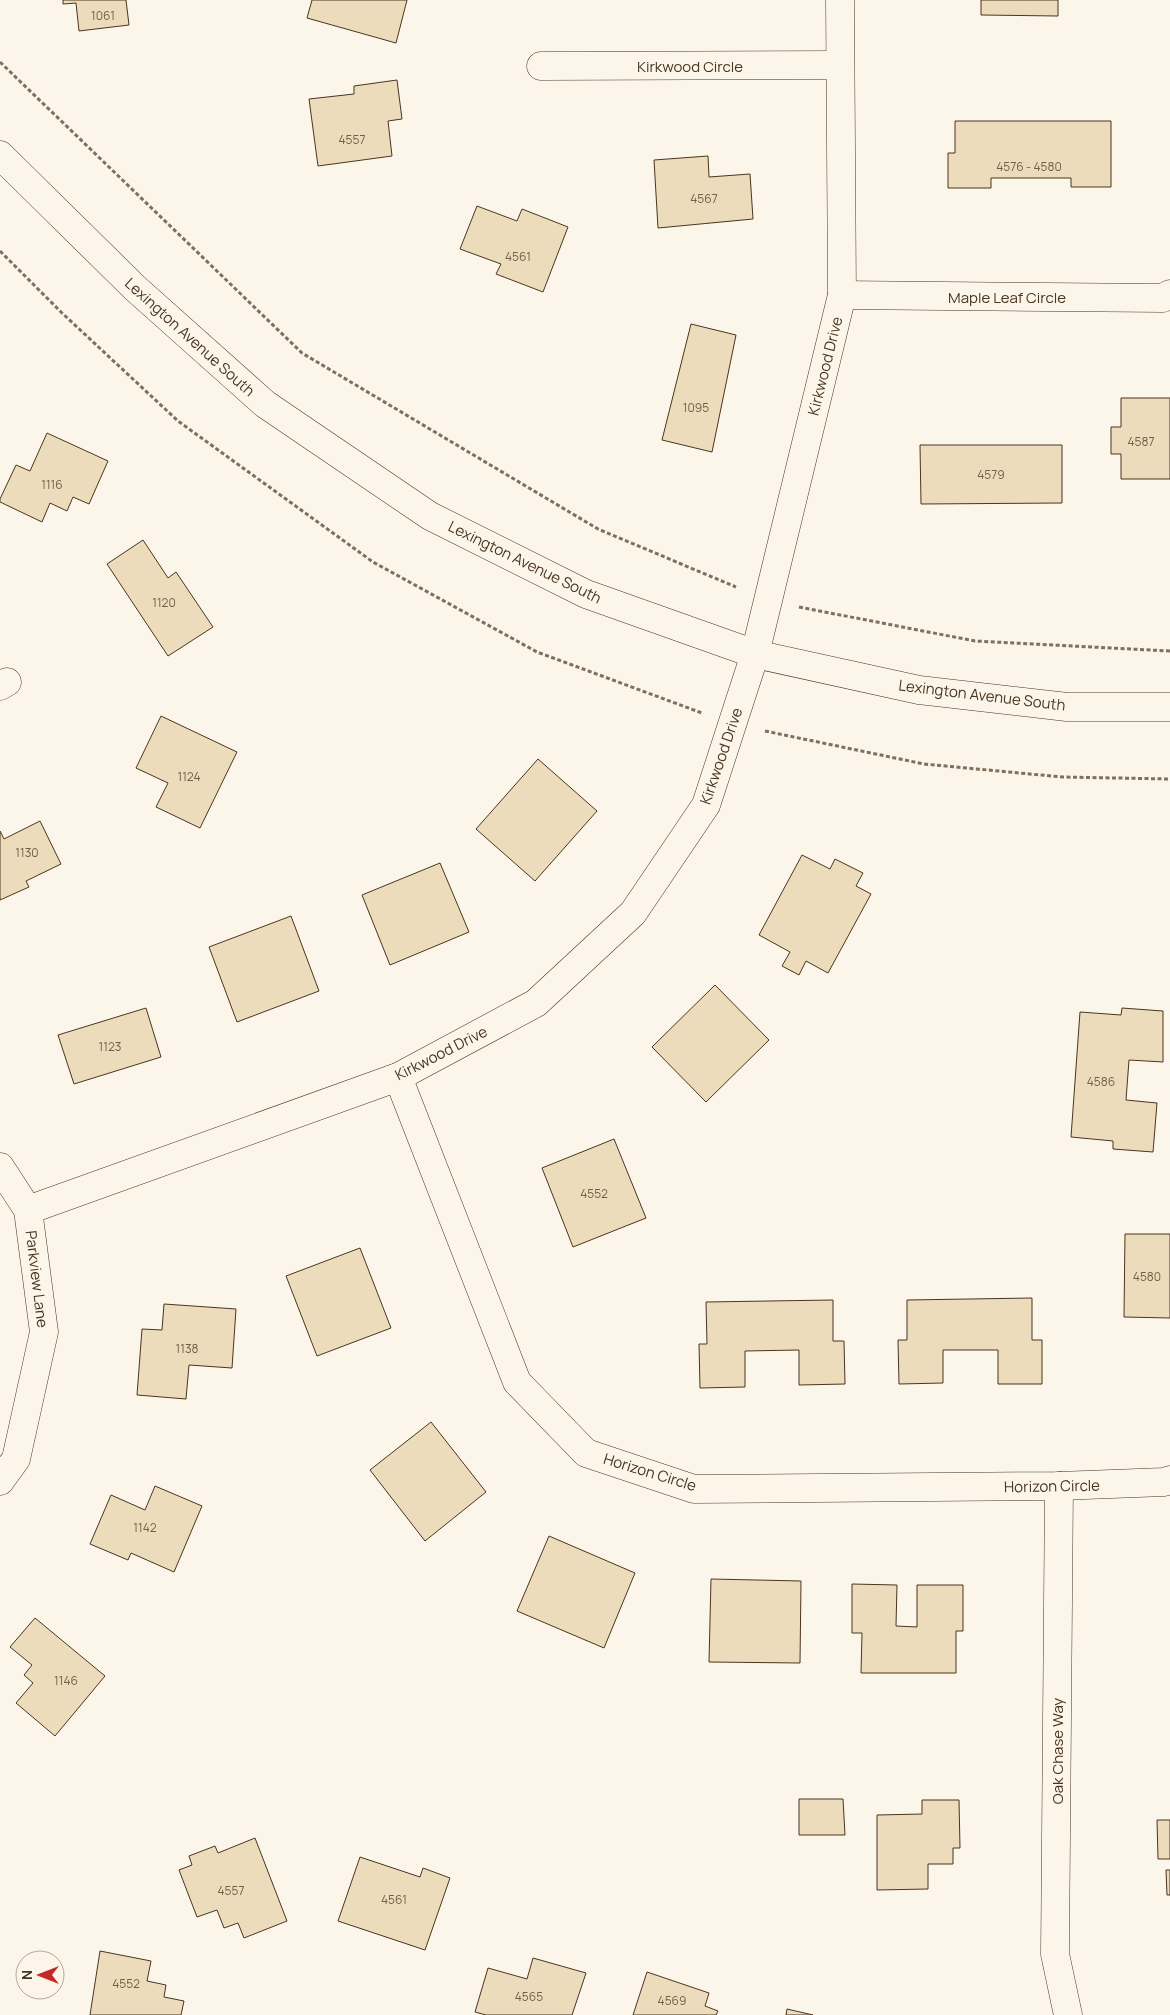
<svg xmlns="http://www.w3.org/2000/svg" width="1170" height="2015" viewBox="0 0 1170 2015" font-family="Manrope,sans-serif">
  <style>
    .building { fill: #ecdcbc; stroke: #4a3520 }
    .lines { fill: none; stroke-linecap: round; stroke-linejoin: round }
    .minor-casing { stroke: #4a3520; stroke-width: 29 }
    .tertiary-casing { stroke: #4a3520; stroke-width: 29 }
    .path { stroke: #7f6f5c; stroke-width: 3; stroke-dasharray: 4 2.5; stroke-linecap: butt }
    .minor { stroke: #fbf6e9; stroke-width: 28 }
    .tertiary { stroke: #fbf6e9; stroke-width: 28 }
    .labels { text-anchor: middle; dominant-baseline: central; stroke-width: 4; stroke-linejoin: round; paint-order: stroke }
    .number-label { font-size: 12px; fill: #725f47 }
    .street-label { font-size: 15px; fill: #4a3520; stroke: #fbf6e9 }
  </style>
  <rect width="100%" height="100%" fill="#fbf6e9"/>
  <g class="building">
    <path d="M 63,0 L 126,0 L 129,25 L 79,31 L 76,3 L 63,4 Z"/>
    <path d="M 312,0 L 407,0 L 396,43 L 307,18 Z"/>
    <path d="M 981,0 L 1058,0 L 1058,16 L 981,15 Z"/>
    <path d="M 397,80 L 402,119 L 388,121 L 392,156 L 318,166 L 309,99 L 354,94 L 354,86 Z"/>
    <path d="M 955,121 L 1111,121 L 1111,187 L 1071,187 L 1071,178 L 991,178 L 991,188 L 948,188 L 948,153 L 955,153 Z"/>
    <path d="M 708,156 L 709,177 L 750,174 L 753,219 L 658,228 L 654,160 Z"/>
    <path d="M 477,206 L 517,221 L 522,209 L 568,227 L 543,292 L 496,274 L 501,264 L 460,249 Z"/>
    <path d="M 691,324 L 736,335 L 712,452 L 662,440 Z"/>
    <path d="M 1121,398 L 1170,398 L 1170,479 L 1121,479 L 1121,454 L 1111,454 L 1111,427 L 1121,427 Z"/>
    <path d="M 47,433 L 108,461 L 89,504 L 73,497 L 67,511 L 50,503 L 42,522 L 0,502 L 0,499 L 16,465 L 30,471 Z"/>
    <path d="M 920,445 L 1062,445 L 1062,503 L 921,504 Z"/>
    <path d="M 143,540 L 168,578 L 176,572 L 213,627 L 168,656 L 107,564 Z"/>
    <path d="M 161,716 L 237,752 L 200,828 L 156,807 L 168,783 L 136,768 Z"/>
    <path d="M 538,759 L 597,811 L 535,881 L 476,829 Z"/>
    <path d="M 40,821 L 61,864 L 26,881 L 29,887 L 0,900 L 0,831 L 4,839 Z"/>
    <path d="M 802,855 L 830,869 L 835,859 L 863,873 L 856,886 L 871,894 L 828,973 L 806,961 L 799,975 L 782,966 L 790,952 L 759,935 Z"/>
    <path d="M 440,863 L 469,932 L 390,965 L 362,895 Z"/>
    <path d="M 291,916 L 319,991 L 237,1022 L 209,947 Z"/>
    <path d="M 715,985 L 769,1040 L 706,1102 L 652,1047 Z"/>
    <path d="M 146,1008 L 161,1057 L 74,1084 L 58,1035 Z"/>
    <path d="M 1122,1008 L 1163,1011 L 1163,1062 L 1129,1060 L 1126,1100 L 1157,1103 L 1153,1152 L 1113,1149 L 1113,1141 L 1071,1137 L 1080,1012 L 1121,1015 Z"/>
    <path d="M 614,1139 L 646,1218 L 573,1247 L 542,1168 Z"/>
    <path d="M 1125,1234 L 1170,1234 L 1170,1318 L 1124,1317 Z"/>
    <path d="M 360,1248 L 391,1328 L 317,1356 L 286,1276 Z"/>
    <path d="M 1032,1298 L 1032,1340 L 1042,1340 L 1042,1384 L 998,1384 L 998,1350 L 943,1350 L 943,1383 L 899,1384 L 898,1340 L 907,1340 L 907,1300 Z"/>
    <path d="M 833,1300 L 833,1341 L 844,1341 L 845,1384 L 799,1385 L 799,1350 L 745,1351 L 745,1387 L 700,1388 L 699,1344 L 707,1344 L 706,1302 Z"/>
    <path d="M 164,1304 L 236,1309 L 232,1368 L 189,1365 L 186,1399 L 137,1395 L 142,1329 L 162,1330 Z"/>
    <path d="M 431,1422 L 486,1492 L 425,1541 L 370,1470 Z"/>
    <path d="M 155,1486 L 202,1506 L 174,1572 L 131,1553 L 128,1560 L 90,1544 L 111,1495 L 145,1510 Z"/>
    <path d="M 549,1536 L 635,1573 L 604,1648 L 517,1611 Z"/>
    <path d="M 711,1579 L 801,1581 L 800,1663 L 709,1662 Z"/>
    <path d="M 852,1584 L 897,1585 L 896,1626 L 917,1627 L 917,1585 L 963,1585 L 963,1631 L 956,1631 L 956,1673 L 861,1673 L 862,1633 L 852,1633 Z"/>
    <path d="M 35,1618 L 105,1676 L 55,1736 L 16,1703 L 33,1683 L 24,1675 L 32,1665 L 10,1647 Z"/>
    <path d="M 799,1799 L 843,1799 L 845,1835 L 799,1835 Z"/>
    <path d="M 922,1800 L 959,1800 L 960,1848 L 953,1848 L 953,1864 L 928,1864 L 928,1889 L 877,1890 L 877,1815 L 922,1814 Z"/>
    <path d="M 1157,1820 L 1170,1820 L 1170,1859 L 1158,1859 Z"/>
    <path d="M 255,1838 L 287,1921 L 244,1938 L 238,1923 L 224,1928 L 217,1910 L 197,1917 L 179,1870 L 192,1865 L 189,1856 L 215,1846 L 218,1853 Z"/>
    <path d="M 360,1857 L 420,1877 L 423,1868 L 450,1878 L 425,1950 L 338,1921 Z"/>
    <path d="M 1166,1870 L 1170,1870 L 1170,1895 L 1167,1895 Z"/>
    <path d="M 100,1951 L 151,1961 L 147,1981 L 166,1985 L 164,1997 L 184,2001 L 181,2015 L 90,2015 Z"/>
    <path d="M 533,1958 L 586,1973 L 572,2015 L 486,2015 L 475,2012 L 488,1968 L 527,1979 Z"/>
    <path d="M 647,1972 L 709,1993 L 705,2006 L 718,2011 L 716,2015 L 633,2015 Z"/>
    <path d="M 787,2009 L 813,2015 L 786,2015 Z"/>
  </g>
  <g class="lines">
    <defs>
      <g id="minor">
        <path d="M 541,66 L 839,65"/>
        <path d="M 842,295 L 1163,298 L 1170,294"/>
        <path d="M 0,686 L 7,682"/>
        <path d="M 398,1077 L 517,1382 L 586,1453 L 694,1489 L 1059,1486 L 1164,1482 L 1170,1480"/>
        <path d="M 0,1167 L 28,1210 L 44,1332 L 16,1459 L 0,1481"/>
        <path d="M 28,1210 L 398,1077 L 536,1003 L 633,913 L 706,805 L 755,654 L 842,295 L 840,0"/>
        <path d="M 1059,1486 L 1055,1954 L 1068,2015"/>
      </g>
      <path id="tertiary" d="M 0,155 L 135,288 L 265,404 L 430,516 L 586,594 L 755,654 L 919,690 L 1067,707 L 1170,707"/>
    </defs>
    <use href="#minor" class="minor-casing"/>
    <use href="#tertiary" class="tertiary-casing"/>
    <g class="path">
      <path d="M 0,62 L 302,353 L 598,529 L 736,587"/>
      <path d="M 0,251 L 62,313 L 178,421 L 373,562 L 537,652 L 702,713"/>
      <path d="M 799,607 L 975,641 L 1170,651"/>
      <path d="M 765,731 L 924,764 L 1062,777 L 1170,779"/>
    </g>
    <use href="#minor" class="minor"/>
    <use href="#tertiary" class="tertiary"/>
  </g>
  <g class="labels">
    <g class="number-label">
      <text x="103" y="15">1061</text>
      <text x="352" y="139">4557</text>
      <text x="1029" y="166">4576 - 4580</text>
      <text x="704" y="198">4567</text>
      <text x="518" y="256">4561</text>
      <text x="696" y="407">1095</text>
      <text x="1141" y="441">4587</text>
      <text x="991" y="474">4579</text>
      <text x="52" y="484">1116</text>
      <text x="164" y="602">1120</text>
      <text x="189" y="776">1124</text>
      <text x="27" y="852">1130</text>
      <text x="110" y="1046">1123</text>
      <text x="1101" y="1081">4586</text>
      <text x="594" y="1193">4552</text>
      <text x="1147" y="1276">4580</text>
      <text x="187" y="1348">1138</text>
      <text x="145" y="1527">1142</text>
      <text x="66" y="1680">1146</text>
      <text x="231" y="1890">4557</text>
      <text x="394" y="1899">4561</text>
      <text x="126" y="1983">4552</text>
      <text x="529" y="1996">4565</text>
      <text x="672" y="2000">4569</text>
    </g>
    <g class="street-label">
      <text x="690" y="66">Kirkwood Circle</text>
      <text x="1007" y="297">Maple Leaf Circle</text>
      <text transform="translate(190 337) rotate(42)">Lexington Avenue South</text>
      <text transform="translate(825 366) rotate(-76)">Kirkwood Drive</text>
      <text transform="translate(525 562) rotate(26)">Lexington Avenue South</text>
      <text transform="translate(982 695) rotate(7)">Lexington Avenue South</text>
      <text transform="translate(721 756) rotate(-71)">Kirkwood Drive</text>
      <text transform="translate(441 1053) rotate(-27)">Kirkwood Drive</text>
      <text transform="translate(37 1279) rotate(83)">Parkview Lane</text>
      <text transform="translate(650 1472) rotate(17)">Horizon Circle</text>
      <text transform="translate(1052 1486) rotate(-1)">Horizon Circle</text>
      <text transform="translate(1057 1751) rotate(-90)">Oak Chase Way</text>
    </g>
  </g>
  <g transform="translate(40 1975) rotate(270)"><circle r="24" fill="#fbf6e9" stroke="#b4a999"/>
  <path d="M0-4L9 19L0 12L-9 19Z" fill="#c62828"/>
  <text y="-8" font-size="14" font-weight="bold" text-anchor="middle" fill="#4a3520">N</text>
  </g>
</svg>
